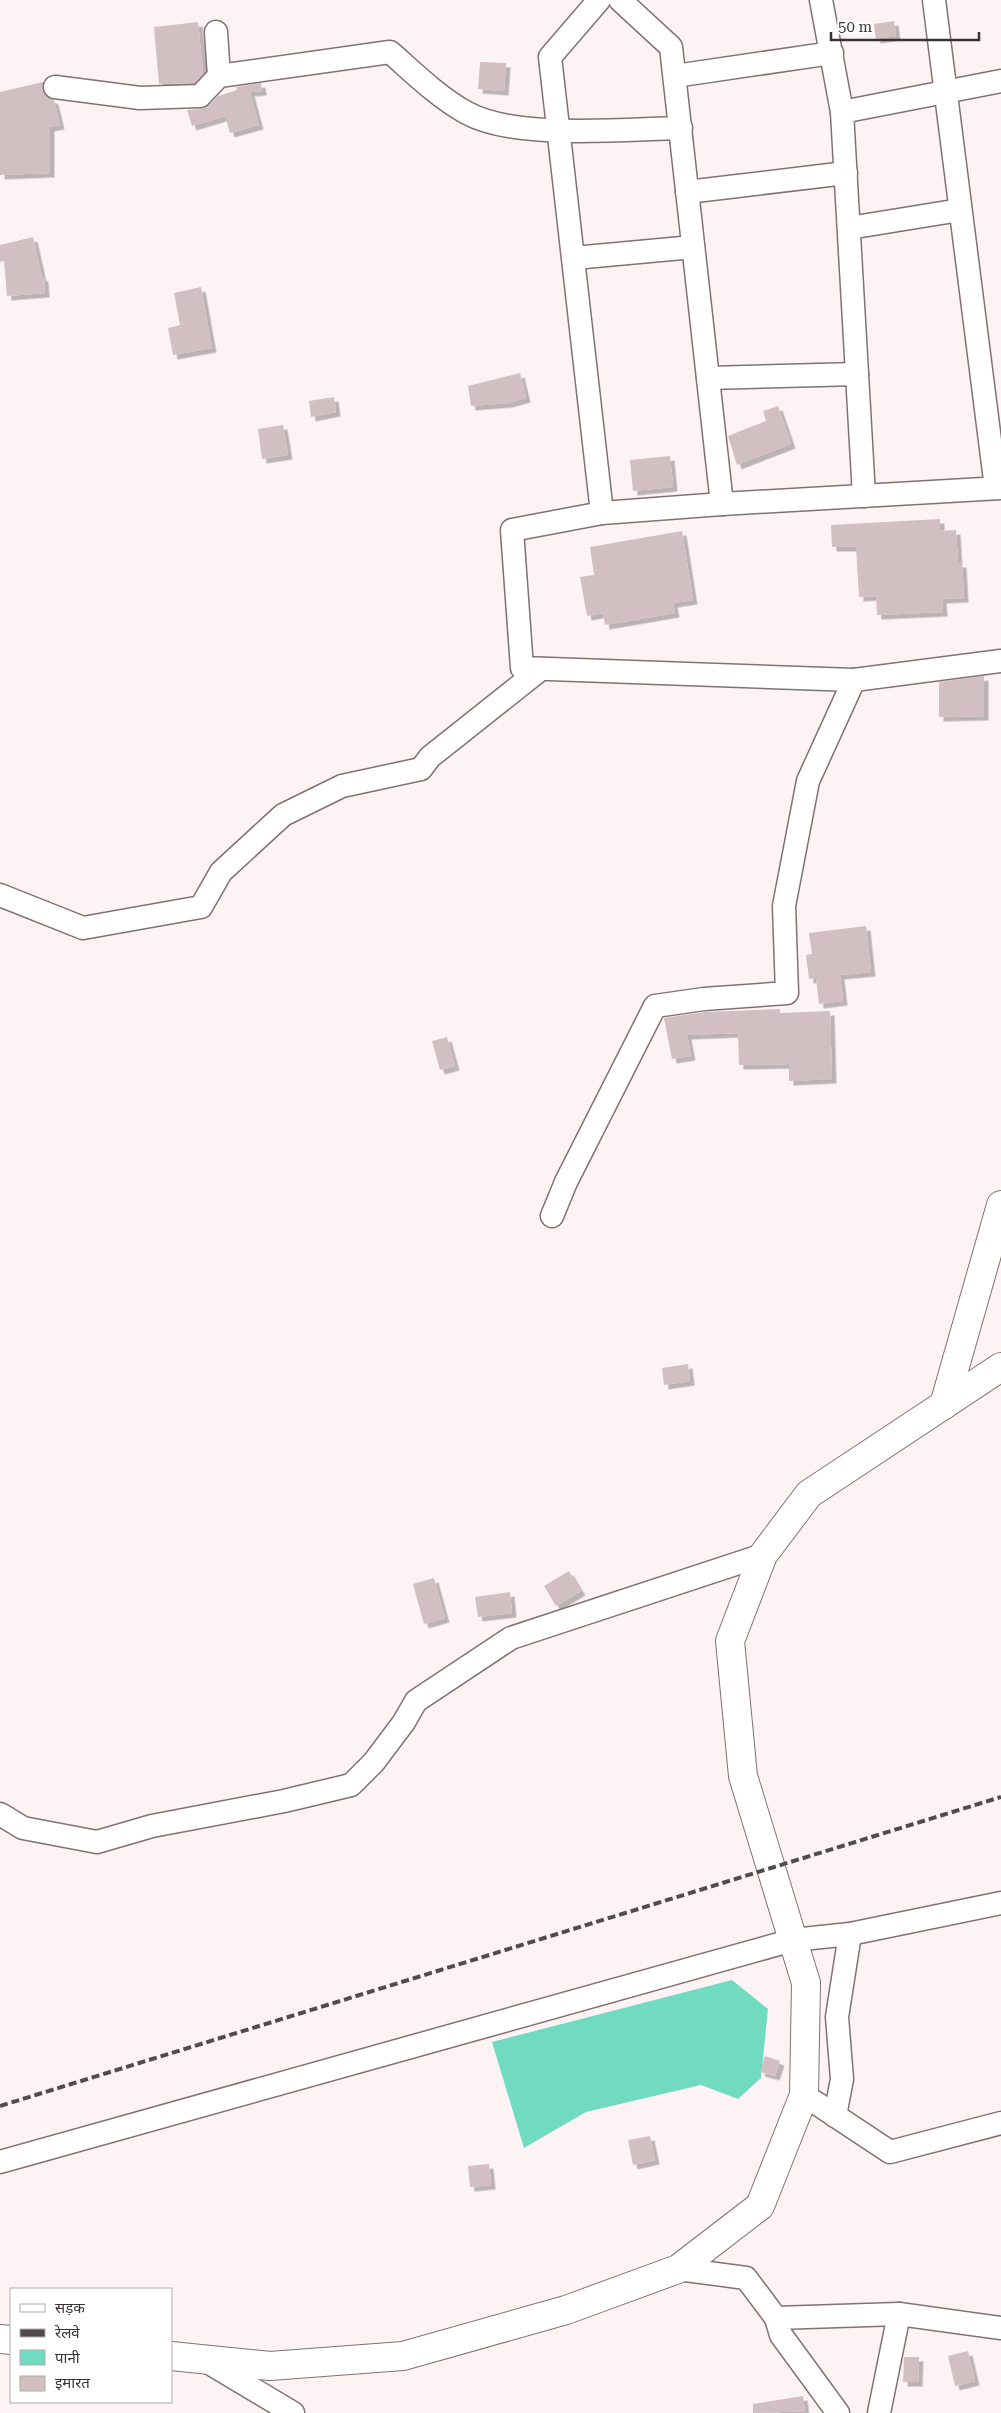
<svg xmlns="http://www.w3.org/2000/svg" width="1001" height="2413" viewBox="0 0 1001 2413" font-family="'Roboto Serif','Noto Sans Devanagari',serif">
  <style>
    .water { fill: #71dbc2 }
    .building { fill: #d2bfc1; filter: url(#shadow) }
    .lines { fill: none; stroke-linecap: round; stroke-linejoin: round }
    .minor-casing { stroke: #827173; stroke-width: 25 }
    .major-casing { stroke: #827173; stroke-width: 30 }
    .minor { stroke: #fff; stroke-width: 22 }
    .major { stroke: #fff; stroke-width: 28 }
    .rail { stroke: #524b4b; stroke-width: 4; stroke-dasharray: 8 4; stroke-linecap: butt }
  </style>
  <defs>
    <filter id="shadow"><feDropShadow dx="4.5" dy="4.5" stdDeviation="0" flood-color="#0004"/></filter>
  </defs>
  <rect width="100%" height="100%" fill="#fef3f4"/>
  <path class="water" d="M 732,1980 L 768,2009 L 761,2078 L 738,2099 L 701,2085 L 586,2112 L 524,2148 L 492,2042 Z"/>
  <g class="building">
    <path d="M 894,21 L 896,36 L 876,39 L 874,24 Z"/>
    <path d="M 198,22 L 203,73 L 194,83 L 159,84 L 154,27 Z"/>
    <path d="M 480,62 L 506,63 L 504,91 L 478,89 Z"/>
    <path d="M 43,82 L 43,92 L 47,97 L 54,100 L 60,125 L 50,127 L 50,173 L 0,175 L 0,92 Z"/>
    <path d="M 261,83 L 262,91 L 250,92 L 259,125 L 230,133 L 225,116 L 192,126 L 187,110 L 200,109 L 209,105 L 218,96 L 237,90 L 236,87 Z"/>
    <path d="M 33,237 L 42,277 L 44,277 L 45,293 L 7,296 L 4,261 L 0,262 L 0,245 Z"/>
    <path d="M 201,287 L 212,348 L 173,355 L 168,328 L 180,325 L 174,293 Z"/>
    <path d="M 520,373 L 526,398 L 508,403 L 471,406 L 468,386 Z"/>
    <path d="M 334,397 L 336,412 L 311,417 L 309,401 Z"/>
    <path d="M 778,406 L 791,444 L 737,465 L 728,436 L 766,421 L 763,411 Z"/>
    <path d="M 283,425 L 288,455 L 262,459 L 258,429 Z"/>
    <path d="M 670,456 L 673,487 L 633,491 L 630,460 Z"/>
    <path d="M 940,519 L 940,531 L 956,530 L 958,563 L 962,563 L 964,598 L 942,599 L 943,612 L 877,615 L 876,596 L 859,597 L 856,547 L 832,547 L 831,525 Z"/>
    <path d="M 682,531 L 693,600 L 673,603 L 675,613 L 605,625 L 603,613 L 587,616 L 580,577 L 594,575 L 590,547 Z"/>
    <path d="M 984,676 L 984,716 L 939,717 L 939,682 Z"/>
    <path d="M 866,926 L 871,972 L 840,975 L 843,1001 L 819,1004 L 816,978 L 809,979 L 806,955 L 812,954 L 809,933 Z"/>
    <path d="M 780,1009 L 780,1013 L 830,1011 L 832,1079 L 789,1081 L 789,1064 L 739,1065 L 738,1033 L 687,1035 L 691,1056 L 672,1059 L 664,1018 L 705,1012 Z"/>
    <path d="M 447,1037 L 455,1066 L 440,1070 L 432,1041 Z"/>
    <path d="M 688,1364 L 690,1381 L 664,1385 L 662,1368 Z"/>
    <path d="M 569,1571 L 581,1591 L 556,1606 L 544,1586 Z"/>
    <path d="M 434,1578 L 445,1618 L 424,1624 L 413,1584 Z"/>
    <path d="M 510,1592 L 512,1613 L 478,1617 L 475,1597 Z"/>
    <path d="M 765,2056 L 780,2061 L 775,2076 L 760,2072 Z"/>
    <path d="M 650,2136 L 655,2160 L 633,2165 L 628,2140 Z"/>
    <path d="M 489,2164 L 491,2185 L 470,2187 L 468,2166 Z"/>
    <path d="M 968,2351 L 975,2381 L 955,2386 L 948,2356 Z"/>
    <path d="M 904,2357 L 919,2357 L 918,2382 L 903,2382 Z"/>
    <path d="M 803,2396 L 805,2411 L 753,2413 L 753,2404 Z"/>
  </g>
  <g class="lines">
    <defs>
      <g id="minor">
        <path d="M 599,0 L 550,57 L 602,513 L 512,530 L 522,668 L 854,680"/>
        <path d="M 821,0 L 842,112 L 864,496"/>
        <path d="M 934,0 L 996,488"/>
        <path d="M 216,32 L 219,76 L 390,52 C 414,73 438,97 467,113 C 517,140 624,129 681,128"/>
        <path d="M 675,76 L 832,53"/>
        <path d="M 55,87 L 140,98 L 200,96 L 219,76"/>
        <path d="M 842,112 L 1001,81"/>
        <path d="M 687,192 L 846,173"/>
        <path d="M 849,228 L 960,210"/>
        <path d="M 574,258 L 693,247"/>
        <path d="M 708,378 L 857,374"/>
        <path d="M 722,504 L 1001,488"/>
        <path d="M 602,513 L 722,504 L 671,47 L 620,0"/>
        <path d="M 0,895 L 83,928 L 201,907 L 221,872 L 283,815 L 342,786 L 421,769 L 430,757 L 541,669"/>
        <path d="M 552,1216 L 566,1182 L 655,1006 L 704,999 L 787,993 L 784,906 L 808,781 L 854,680 L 1001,661"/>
        <path d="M 0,1814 L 23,1828 L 97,1842 L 152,1826 L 284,1801 L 351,1785 L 374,1762 L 404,1722 L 416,1701 L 511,1638 L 763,1555"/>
        <path d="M 804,2095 L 890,2152 L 1001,2123"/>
        <path d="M 835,2116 L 842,2079 L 837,2017 L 850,1934 L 1001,1903"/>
        <path d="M 0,2162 L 793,1940 L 850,1934"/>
        <path d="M 678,2269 L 746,2278 L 776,2318"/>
        <path d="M 206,2361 L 293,2413"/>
        <path d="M 838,2413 L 781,2335 L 776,2318 L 899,2314 L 1001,2328"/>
        <path d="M 879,2413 L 899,2314"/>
      </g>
      <g id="major">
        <path d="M 944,1405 L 1001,1205"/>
        <path d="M 0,2339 L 11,2340"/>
        <path d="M 171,2356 L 270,2366 L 403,2356 L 566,2310 L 678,2269 L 760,2206 L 804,2095 L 806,1983 L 743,1776 L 730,1641 L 763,1555 L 809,1494 L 1001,1367"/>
      </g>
    </defs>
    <use href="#minor" class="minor-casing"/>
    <use href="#major" class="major-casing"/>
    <use href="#minor" class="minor"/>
    <use href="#major" class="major"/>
    <path class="rail" d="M 0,2106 L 1001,1797"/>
  </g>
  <rect x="10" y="2288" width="162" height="115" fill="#ffffff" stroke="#b0adad"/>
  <rect x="20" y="2304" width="25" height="8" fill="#ffffff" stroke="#b0adad"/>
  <text x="55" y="2313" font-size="15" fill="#3a3333">सड़क</text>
  <rect x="20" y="2329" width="25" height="8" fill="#524b4b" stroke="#b0adad"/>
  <text x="55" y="2338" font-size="15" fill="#3a3333">रेलवे</text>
  <rect x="20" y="2350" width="25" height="15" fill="#71dbc2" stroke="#b0adad"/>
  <text x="55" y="2363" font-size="15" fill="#3a3333">पानी</text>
  <rect x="20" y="2376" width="25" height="15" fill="#d2bfc1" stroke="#b0adad"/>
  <text x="55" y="2388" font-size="15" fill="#3a3333">इमारत</text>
  <path d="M831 32v8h148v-8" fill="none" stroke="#3a3333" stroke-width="2.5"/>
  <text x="838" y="32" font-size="15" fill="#3a3333" stroke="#ffffff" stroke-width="4" paint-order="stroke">50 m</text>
</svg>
